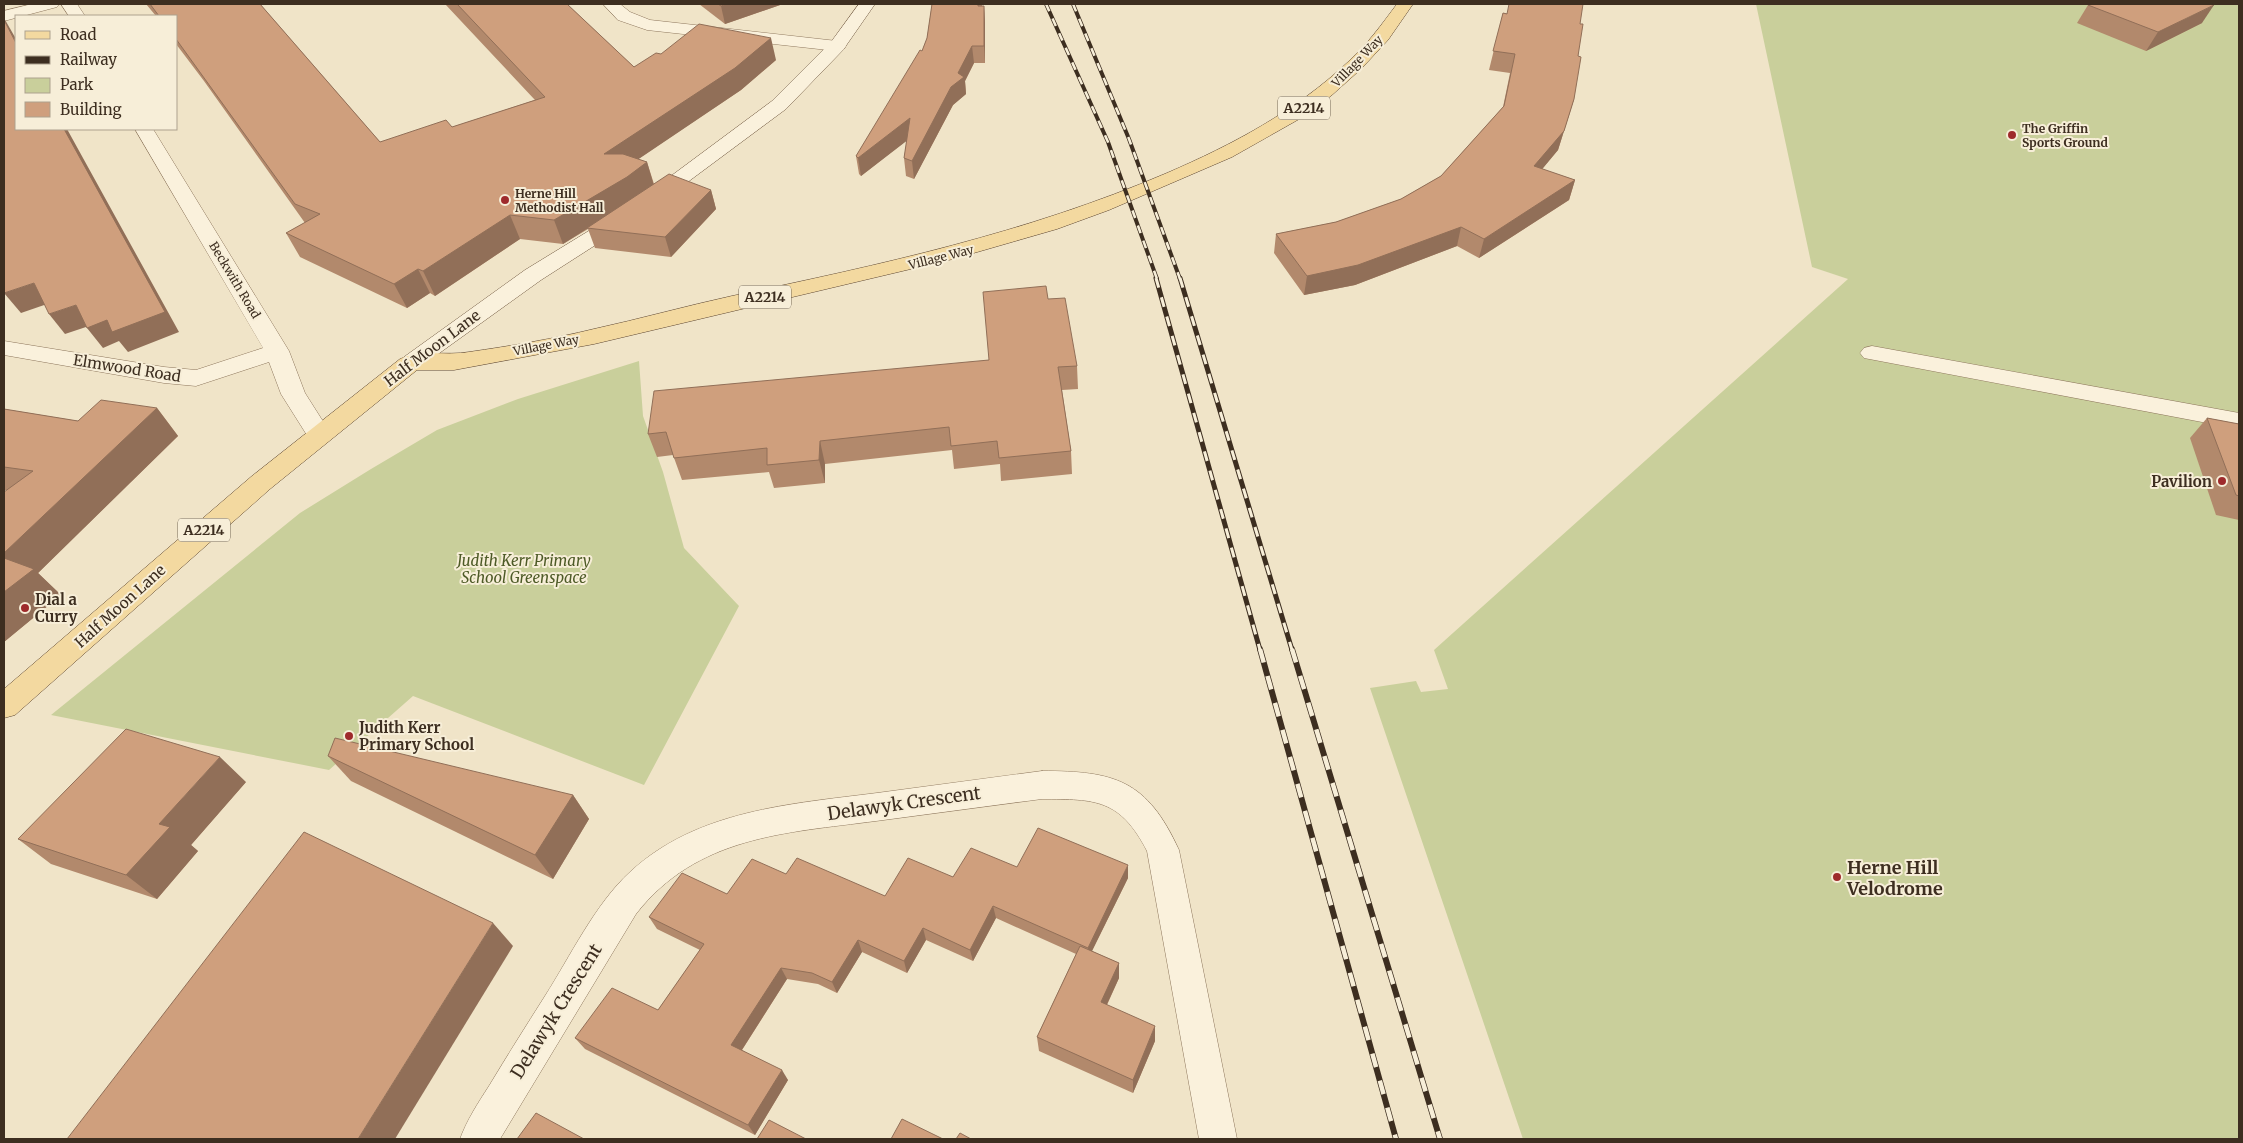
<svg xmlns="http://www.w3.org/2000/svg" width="2243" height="1143" viewBox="0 0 2243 1143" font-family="Merriweather,serif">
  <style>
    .green { fill: #c9cf9b }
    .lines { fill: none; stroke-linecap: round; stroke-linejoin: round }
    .lane-casing { stroke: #8d765c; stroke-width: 1 }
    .street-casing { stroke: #8d765c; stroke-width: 1 }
    .secondary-casing { stroke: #6f573f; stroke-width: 1 }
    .primary-casing { stroke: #5b4430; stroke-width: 1 }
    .lane { fill: #faf1dc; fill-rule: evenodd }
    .street { fill: #faf1dc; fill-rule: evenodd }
    .secondary { fill: #faf1dc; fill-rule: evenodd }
    .primary { fill: #f3d9a0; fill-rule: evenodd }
    .rail-far2-casing { stroke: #3d2e20; stroke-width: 4 }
    .rail-far1-casing { stroke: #3d2e20; stroke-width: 5 }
    .rail-casing { stroke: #3d2e20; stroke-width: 6 }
    .rail-far2 { stroke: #f7eed8; stroke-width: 2.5; stroke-dasharray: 8; stroke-linecap: butt }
    .rail-far1 { stroke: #f7eed8; stroke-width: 3; stroke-dasharray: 10; stroke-linecap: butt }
    .rail { stroke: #f7eed8; stroke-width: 4.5; stroke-dasharray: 14; stroke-linecap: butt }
    .wall { fill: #b2896c }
    .shaded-wall { fill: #916f58 }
    .building { fill: #cf9f7d; stroke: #916f58 }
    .poi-dot { fill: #9e2a2b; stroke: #f7eed8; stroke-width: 2 }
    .labels { text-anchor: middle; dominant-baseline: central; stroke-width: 4; stroke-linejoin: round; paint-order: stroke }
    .far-street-label { font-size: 12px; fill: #3d2e20; stroke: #f7eed8 }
    .far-poi-label { font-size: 12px; font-weight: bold; fill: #3d2e20; stroke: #f7eed8; text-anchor: start }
    .shield { fill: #f7eed8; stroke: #756857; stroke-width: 1 }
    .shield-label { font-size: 14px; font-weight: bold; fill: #3d2e20 }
    .street-label { font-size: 15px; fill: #3d2e20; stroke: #f7eed8 }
    .poi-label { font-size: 15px; font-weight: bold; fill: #3d2e20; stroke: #f7eed8; text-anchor: start }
    .park-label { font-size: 15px; font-style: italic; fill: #4d5a26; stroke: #f7eed8 }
    .near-street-label { font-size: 18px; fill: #3d2e20; stroke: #f7eed8 }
    .near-poi-label { font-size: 18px; font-weight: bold; fill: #3d2e20; stroke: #f7eed8; text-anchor: start }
  </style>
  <rect width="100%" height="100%" fill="#f0e4c8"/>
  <g class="green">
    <path d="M 1756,4 L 2239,4 L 2239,1139 L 1523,1139 L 1370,688 L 1416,681 L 1421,692 L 1448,689 L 1434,650 L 1848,279 L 1812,267 Z"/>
    <path d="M 639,361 L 643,416 L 663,472 L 684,548 L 739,606 L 644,785 L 413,696 L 329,770 L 51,715 L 300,513 L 371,469 L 437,430 L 518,399 Z"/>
  </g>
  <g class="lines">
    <defs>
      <path id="lane" d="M 1872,346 L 2239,413 L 2239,429 L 1864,358 L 1860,353 L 1864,348 Z"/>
      <g id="street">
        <path d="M 32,4 L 59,4 L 57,7 L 4,21 L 4,11 Z"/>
        <path d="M 61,4 L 77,4 L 85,16 L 69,16 Z"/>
        <path d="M 603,4 L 620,4 L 630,12 L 650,20 L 837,41 L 843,42 L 846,46 L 843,50 L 837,51 L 647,30 L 618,20 Z"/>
        <path d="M 135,129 L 153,129 L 289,351 L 305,393 L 331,434 L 328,440 L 319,442 L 310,440 L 281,394 L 269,362 L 196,386 L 164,383 L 4,355 L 4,341 L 164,367 L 196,370 L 263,348 Z"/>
        <path d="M 1042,771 C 1115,771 1147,780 1179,850 L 1237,1139 L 1199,1139 L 1147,851 C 1120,799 1096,799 1042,799 C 987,806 931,814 876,821 C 785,833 697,836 636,914 L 500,1139 L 460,1139 C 467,1120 478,1103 489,1086 C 507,1056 526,1026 545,996 C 570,957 595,904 630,872 C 697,810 791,804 877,793 C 932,786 987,778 1042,771 Z"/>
      </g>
      <path id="secondary" d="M 859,4 L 875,4 L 843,50 L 786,109 L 650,210 L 541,280 L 420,367 L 412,370 L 404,367 L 400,362 L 404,357 L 525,270 L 636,202 L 772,101 L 831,42 Z"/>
      <path id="primary" d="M 1397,4 L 1413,4 L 1388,40 L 1361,69 L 1332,95 L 1301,118 L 1232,157 L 1109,210 L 1057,229 L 953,259 L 594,344 L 454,370 L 417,370 L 270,489 L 15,715 L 4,718 L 4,689 L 252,476 L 400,359 C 421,349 447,356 469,352 C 511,346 553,339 594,329 C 640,319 686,306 732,296 C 880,265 1027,233 1167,173 C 1232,145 1296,111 1348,62 C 1367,45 1382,24 1397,4 Z"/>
    </defs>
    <use href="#lane" class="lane-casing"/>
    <use href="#street" class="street-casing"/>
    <use href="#secondary" class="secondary-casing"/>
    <use href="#primary" class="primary-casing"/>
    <use href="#lane" class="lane"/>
    <use href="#street" class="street"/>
    <use href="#secondary" class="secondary"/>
    <use href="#primary" class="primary"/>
    <defs>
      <g id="rail-far2">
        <path d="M 1046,4 L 1108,142 L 1157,279"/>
        <path d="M 1073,4 L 1129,139 L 1180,279"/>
      </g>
      <g id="rail-far1">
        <path d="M 1156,278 L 1260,650"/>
        <path d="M 1180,278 L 1292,650"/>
      </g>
      <g id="rail">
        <path d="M 1260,649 L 1396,1139"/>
        <path d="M 1292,649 L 1440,1139"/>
      </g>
    </defs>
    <use href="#rail-far2" class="rail-far2-casing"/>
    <use href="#rail-far1" class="rail-far1-casing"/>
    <use href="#rail" class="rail-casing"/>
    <use href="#rail-far2" class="rail-far2"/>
    <use href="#rail-far1" class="rail-far1"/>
    <use href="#rail" class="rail"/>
  </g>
  <g class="wall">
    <path d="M 146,4 L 260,4 L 380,142 L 452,127 L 535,100 L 445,4 L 567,4 L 634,67 L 661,54 L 776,60 L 741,90 L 638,159 L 647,162 L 654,184 L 711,190 L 716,209 L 671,257 L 595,248 L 588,229 L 563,244 L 520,239 L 435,296 L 430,293 L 407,308 L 300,257 L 286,233 L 305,223 L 204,81 L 176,44 L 176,16 L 156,16 Z"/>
    <path d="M 699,4 L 783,4 L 725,24 Z"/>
    <path d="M 932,4 L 982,4 L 982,6 L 984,6 L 985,23 L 985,63 L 974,63 L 965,81 L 966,94 L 953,105 L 914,179 L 906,176 L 904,158 L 907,140 L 861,176 L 859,174 L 856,156 L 922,51 L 927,38 Z"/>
    <path d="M 2088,5 L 2202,23 L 2146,51 L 2077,23 Z"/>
    <path d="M 1503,13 L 1580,24 L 1578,56 L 1574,99 L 1558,150 L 1542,169 L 1575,180 L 1569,200 L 1479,258 L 1457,246 L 1355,285 L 1304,295 L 1274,253 L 1276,234 L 1336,222 L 1401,199 L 1441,176 L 1503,107 L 1510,73 L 1489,70 Z"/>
    <path d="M 1048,299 L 1077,366 L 1078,389 L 1062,390 L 1071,451 L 1072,474 L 1001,481 L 1000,464 L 954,469 L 952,450 L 825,464 L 825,483 L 774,488 L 769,472 L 682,480 L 673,455 L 657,457 L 648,434 L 989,360 Z"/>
    <path d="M 157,408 L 178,436 L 38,573 L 61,595 L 4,642 L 6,490 L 4,490 L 4,409 L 78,421 Z"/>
    <path d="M 2207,418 L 2239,424 L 2239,520 L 2216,515 L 2190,438 Z"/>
    <path d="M 328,756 L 573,795 L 589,819 L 553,879 L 351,781 Z"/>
    <path d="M 246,782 L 191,845 L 198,851 L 157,899 L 51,864 L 18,839 Z"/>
    <path d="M 1017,867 L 1128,878 L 1092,951 L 1119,963 L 1119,978 L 1107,1005 L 1155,1041 L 1133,1093 L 1039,1051 L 1037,1037 L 1076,954 L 996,918 L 973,961 L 926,940 L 907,973 L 862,952 L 837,993 L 818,984 L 787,979 L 742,1050 L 788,1080 L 755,1135 L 585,1049 L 575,1038 L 658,1010 L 700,950 L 657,929 L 649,917 L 727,894 L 786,874 L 885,896 L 953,877 Z"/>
  </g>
  <g class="shaded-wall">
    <path d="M 727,4 L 783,4 L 725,24 L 721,6 Z"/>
    <path d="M 2214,5 L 2202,23 L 2146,51 L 2158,32 Z"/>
    <path d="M 984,6 L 985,23 L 985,63 L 984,46 Z"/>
    <path d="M 4,18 L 16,39 L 16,43 L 4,20 Z"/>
    <path d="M 771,38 L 776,60 L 741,90 L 612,177 L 604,154 Z"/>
    <path d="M 972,46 L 974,63 L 965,81 L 966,94 L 953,105 L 914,179 L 912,161 Z"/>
    <path d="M 1574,99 L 1558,150 L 1529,185 L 1534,166 Z"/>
    <path d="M 910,118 L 913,136 L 861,176 L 858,158 Z"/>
    <path d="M 64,129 L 67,129 L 179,332 L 128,352 L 119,341 L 103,348 L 87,328 Z"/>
    <path d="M 647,162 L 654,186 L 563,244 L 554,220 Z"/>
    <path d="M 1575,180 L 1569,200 L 1479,258 L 1484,239 Z"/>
    <path d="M 711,190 L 716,209 L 671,257 L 665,237 Z"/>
    <path d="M 510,215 L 520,239 L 435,296 L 423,271 Z"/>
    <path d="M 1461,227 L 1457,246 L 1355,285 L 1304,295 L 1307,276 Z"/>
    <path d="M 418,269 L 430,293 L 407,308 L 394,284 Z"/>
    <path d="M 34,283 L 50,303 L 21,313 L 4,293 Z"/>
    <path d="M 76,305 L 92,325 L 65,334 L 49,314 Z"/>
    <path d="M 157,408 L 178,436 L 38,573 L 61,595 L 4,642 L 4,553 Z"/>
    <path d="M 820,441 L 825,464 L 825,483 L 819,460 Z"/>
    <path d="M 220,757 L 246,782 L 191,845 L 198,851 L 157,899 L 126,875 L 159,824 Z"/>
    <path d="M 573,795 L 589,819 L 553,879 L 535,855 Z"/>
    <path d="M 1128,865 L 1128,878 L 1088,959 L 1088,948 Z"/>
    <path d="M 993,906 L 996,918 L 973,961 L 970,950 Z"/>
    <path d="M 493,923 L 513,946 L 395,1139 L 358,1139 Z"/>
    <path d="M 923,928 L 926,940 L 907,973 L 904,961 Z"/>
    <path d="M 858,940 L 862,952 L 837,993 L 832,982 Z"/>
    <path d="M 1119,963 L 1119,978 L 1101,1017 L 1101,1002 Z"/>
    <path d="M 781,968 L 787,979 L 738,1056 L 731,1045 Z"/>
    <path d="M 1155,1026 L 1155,1041 L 1133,1093 L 1133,1080 Z"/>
    <path d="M 782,1070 L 788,1080 L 755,1135 L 748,1125 Z"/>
  </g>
  <g class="building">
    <path d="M 150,4 L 260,4 L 380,142 L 446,120 L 452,127 L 545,97 L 457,4 L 567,4 L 634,67 L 656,53 L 661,54 L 699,24 L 771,38 L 735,68 L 604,154 L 623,154 L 647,162 L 627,177 L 554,220 L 510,215 L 423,271 L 418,269 L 394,284 L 286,233 L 320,214 L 295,204 L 176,39 L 176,16 L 159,16 Z"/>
    <path d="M 718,4 L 727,4 L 721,6 Z"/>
    <path d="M 932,4 L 978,4 L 978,6 L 984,6 L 984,46 L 972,46 L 958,73 L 964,77 L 951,87 L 912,161 L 904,158 L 910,118 L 858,158 L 856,156 L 920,50 L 922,51 L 927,38 Z"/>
    <path d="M 1509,4 L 1583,4 L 1580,24 L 1583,24 L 1578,56 L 1581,57 L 1574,99 L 1564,131 L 1534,166 L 1575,180 L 1484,239 L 1461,227 L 1358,265 L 1307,276 L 1276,234 L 1336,222 L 1401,199 L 1441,176 L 1504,106 L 1515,54 L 1493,51 L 1503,13 L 1507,14 Z"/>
    <path d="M 2091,4 L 2209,4 L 2214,5 L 2158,32 L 2088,5 Z"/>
    <path d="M 4,20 L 16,43 L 16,129 L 64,129 L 165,312 L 112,332 L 107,320 L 87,328 L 76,305 L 49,314 L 34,283 L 4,293 Z"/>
    <path d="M 669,174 L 711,190 L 665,237 L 587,228 Z"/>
    <path d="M 1046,286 L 1048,299 L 1065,298 L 1077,366 L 1058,367 L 1071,451 L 999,458 L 997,441 L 951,446 L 949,427 L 820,441 L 819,460 L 767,465 L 767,448 L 674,458 L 666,432 L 648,434 L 654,391 L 989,360 L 983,292 Z"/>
    <path d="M 101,400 L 157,408 L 4,553 L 4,492 L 33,471 L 4,467 L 4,409 L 78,421 Z"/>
    <path d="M 2207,418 L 2239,424 L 2239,496 L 2236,495 Z"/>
    <path d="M 4,558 L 34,569 L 4,592 Z"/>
    <path d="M 126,729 L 220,757 L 159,824 L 170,827 L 126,875 L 18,839 Z"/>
    <path d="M 335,738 L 573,795 L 535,855 L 328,756 Z"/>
    <path d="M 1038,828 L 1128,865 L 1088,948 L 993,906 L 970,950 L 923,928 L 904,961 L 858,940 L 832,982 L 812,973 L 781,968 L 731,1045 L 782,1070 L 748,1125 L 575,1038 L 612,988 L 658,1010 L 704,944 L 649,917 L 682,873 L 727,894 L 752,859 L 786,874 L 797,858 L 885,896 L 908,858 L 953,877 L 971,848 L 1017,867 Z"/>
    <path d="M 304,832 L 493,923 L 358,1139 L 67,1139 Z"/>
    <path d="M 1080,946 L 1119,963 L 1101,1002 L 1155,1026 L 1133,1080 L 1037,1037 Z"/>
    <path d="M 536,1113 L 584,1139 L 517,1139 Z"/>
    <path d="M 902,1119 L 943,1139 L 891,1139 Z"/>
    <path d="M 769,1120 L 806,1139 L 757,1139 Z"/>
    <path d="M 960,1133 L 971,1139 L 956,1139 Z"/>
  </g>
  <g class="poi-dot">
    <circle cx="2012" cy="135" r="5"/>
    <circle cx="505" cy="200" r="5"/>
    <circle cx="2222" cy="481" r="5"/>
    <circle cx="25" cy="608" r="5"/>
    <circle cx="349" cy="736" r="5"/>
    <circle cx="1837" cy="877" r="5"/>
  </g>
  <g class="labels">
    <g class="far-street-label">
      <text transform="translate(1357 61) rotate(-46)">Village Way</text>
      <text transform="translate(941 257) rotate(-14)">Village Way</text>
      <text transform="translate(235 280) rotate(59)">Beckwith Road</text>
      <text transform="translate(546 345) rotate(-11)">Village Way</text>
    </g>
    <g class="far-poi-label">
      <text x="2022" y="128">The Griffin<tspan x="2022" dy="14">Sports Ground</tspan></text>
      <text x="515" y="193">Herne Hill<tspan x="515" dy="14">Methodist Hall</tspan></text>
    </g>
    <g class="shield">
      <rect x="1278" y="96.5" width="52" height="23" rx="4"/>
      <rect x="739" y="285.5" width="52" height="23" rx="4"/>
      <rect x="178" y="518.5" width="52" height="23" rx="4"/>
    </g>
    <g class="shield-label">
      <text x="1304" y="108">A2214</text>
      <text x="765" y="297">A2214</text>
      <text x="204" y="530">A2214</text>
    </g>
    <g class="street-label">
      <text transform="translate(432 348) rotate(-37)">Half Moon Lane</text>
      <text transform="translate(127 368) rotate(9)">Elmwood Road</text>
      <text transform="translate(120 606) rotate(-42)">Half Moon Lane</text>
    </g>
    <g class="poi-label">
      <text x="2212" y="481" text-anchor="end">Pavilion</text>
      <text x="35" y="599">Dial a<tspan x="35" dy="17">Curry</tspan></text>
      <text x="359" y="727">Judith Kerr<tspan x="359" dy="17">Primary School</tspan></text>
    </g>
    <g class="park-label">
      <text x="524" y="560">Judith Kerr Primary<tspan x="524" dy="17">School Greenspace</tspan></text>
    </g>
    <g class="near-street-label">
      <text transform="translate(904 803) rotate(-8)">Delawyk Crescent</text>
      <text transform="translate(556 1011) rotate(-58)">Delawyk Crescent</text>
    </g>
    <g class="near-poi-label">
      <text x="1847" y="867">Herne Hill<tspan x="1847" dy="21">Velodrome</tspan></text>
    </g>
  </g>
  <rect width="2243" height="1143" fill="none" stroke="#3d2e20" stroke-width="10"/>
  <rect x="15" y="15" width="162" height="115" fill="#f7eed8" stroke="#ada18e"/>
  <rect x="25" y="31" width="25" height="8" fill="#f3d9a0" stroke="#ada18e"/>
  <text x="60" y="40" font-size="15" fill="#3d2e20">Road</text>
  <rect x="25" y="56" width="25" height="8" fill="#3d2e20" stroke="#ada18e"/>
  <text x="60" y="65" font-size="15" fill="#3d2e20">Railway</text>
  <rect x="25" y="78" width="25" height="15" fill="#c9cf9b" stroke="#ada18e"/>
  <text x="60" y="90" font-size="15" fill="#3d2e20">Park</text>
  <rect x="25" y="102" width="25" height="15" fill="#cf9f7d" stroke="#ada18e"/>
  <text x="60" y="115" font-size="15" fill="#3d2e20">Building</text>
</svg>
